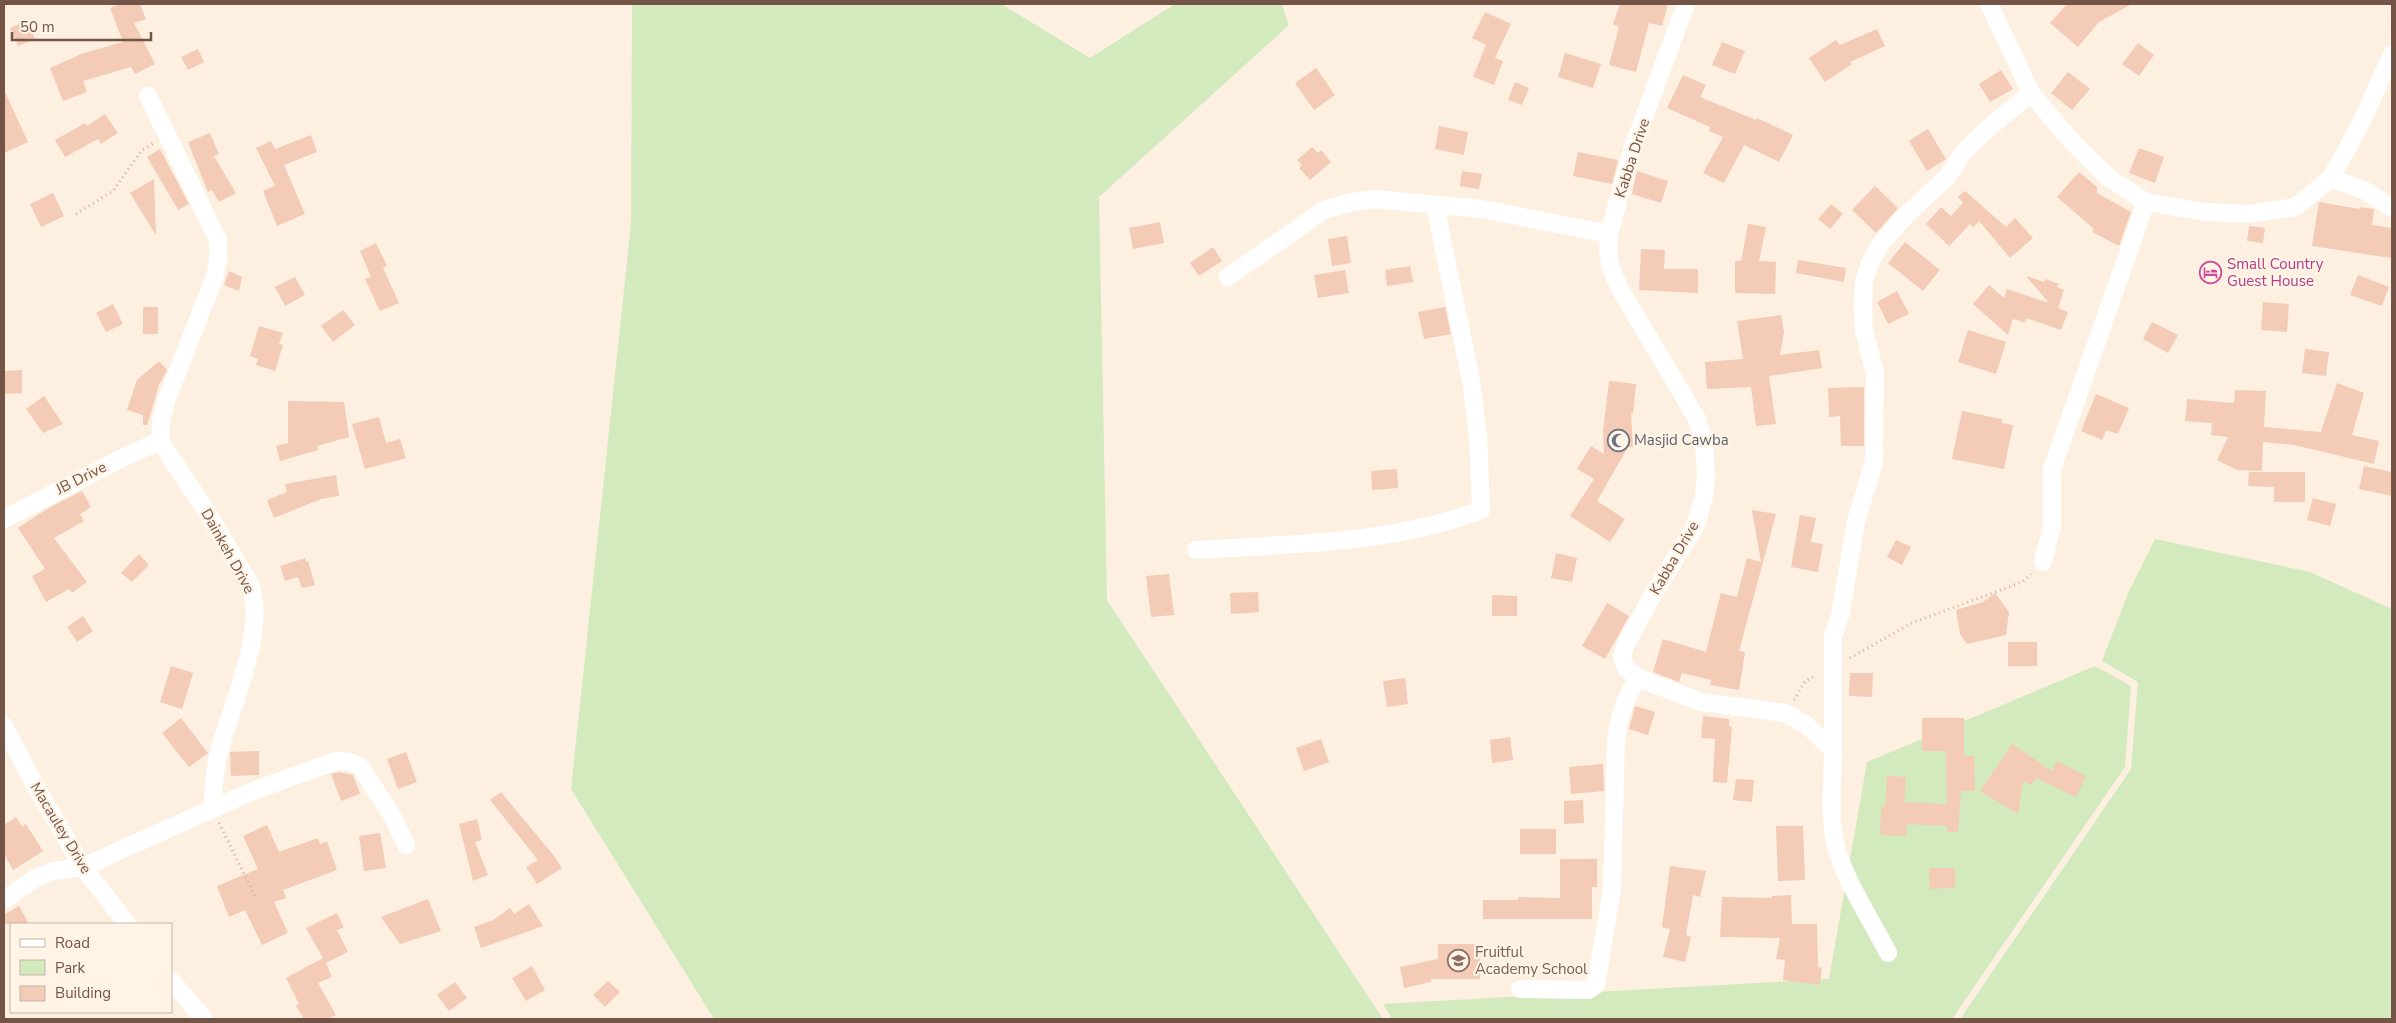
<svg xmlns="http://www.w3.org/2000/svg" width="2396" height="1023" viewBox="0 0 2396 1023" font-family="'Nunito Sans',sans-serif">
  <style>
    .green { fill: #d3eabe }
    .building { fill: #f3cbb7 }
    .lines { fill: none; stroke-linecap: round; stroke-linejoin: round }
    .path { stroke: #d7ae9a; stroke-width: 3; stroke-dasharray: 1 4; stroke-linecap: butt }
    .minor { stroke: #fff; stroke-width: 18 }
    .labels { text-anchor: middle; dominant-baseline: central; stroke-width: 4.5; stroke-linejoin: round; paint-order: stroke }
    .street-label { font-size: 15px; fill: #745447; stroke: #fff4e6 }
    .hotel-label { font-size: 15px; fill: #b23c85; stroke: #fff4e6; text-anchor: start }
    .worship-label { font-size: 15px; fill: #5b616d; stroke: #fff4e6; text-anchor: start }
    .education-label { font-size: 15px; fill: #785e54; stroke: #fff4e6; text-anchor: start }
  </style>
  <rect width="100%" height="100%" fill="#fdf0e0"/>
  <g class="green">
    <path d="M 632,4 L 1001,4 L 1090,58 L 1175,4 L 1282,4 L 1289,25 L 1099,197 L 1107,600 L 1383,1019 L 714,1019 L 571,789 L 631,224 Z"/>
    <path d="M 2155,539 L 2310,572 L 2392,609 L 2392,1019 L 1960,1019 L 2131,769 L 2138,682 L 2102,661 L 2128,593 Z"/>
    <path d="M 2095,666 L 2131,686 L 2125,767 L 1952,1019 L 1392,1019 L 1383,1004 L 1829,979 L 1867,762 Z"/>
  </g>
  <g class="building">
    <path d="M 120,4 L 140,4 L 146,19 L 134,23 L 155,64 L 135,74 L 131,67 L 83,81 L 87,92 L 63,101 L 50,68 L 81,54 L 123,42 L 110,8 Z"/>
    <path d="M 1620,4 L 1668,4 L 1662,26 L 1649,23 L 1636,72 L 1609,65 L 1619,27 L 1613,24 Z"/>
    <path d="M 2067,4 L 2132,4 L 2099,22 L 2078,47 L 2050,23 Z"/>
    <path d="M 1485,12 L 1511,24 L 1495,58 L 1503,61 L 1494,85 L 1473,77 L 1486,45 L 1472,38 Z"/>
    <path d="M 27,21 L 35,39 L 18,46 L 10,28 Z"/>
    <path d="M 1877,29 L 1885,46 L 1850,62 L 1852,64 L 1825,82 L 1809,58 L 1836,40 L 1840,45 Z"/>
    <path d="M 1722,42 L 1745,51 L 1735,74 L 1712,65 Z"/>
    <path d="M 2138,43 L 2154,55 L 2139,76 L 2122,64 Z"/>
    <path d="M 198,49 L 204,62 L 188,70 L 181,57 Z"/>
    <path d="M 1565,53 L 1601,64 L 1593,88 L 1558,77 Z"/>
    <path d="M 1316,68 L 1335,95 L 1314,110 L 1295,83 Z"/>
    <path d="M 2001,70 L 2013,89 L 1990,102 L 1979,84 Z"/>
    <path d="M 2068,72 L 2090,89 L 2072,110 L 2051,93 Z"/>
    <path d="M 1683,75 L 1706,85 L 1700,97 L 1756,120 L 1757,118 L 1793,135 L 1779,162 L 1744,145 L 1724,183 L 1703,173 L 1723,137 L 1709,131 L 1710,127 L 1667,108 Z"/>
    <path d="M 1515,82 L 1529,88 L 1522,105 L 1508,100 Z"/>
    <path d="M 4,90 L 28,142 L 4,153 Z"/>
    <path d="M 105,114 L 118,133 L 101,144 L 98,139 L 65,157 L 55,140 L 85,123 L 87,126 Z"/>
    <path d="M 1439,126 L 1468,132 L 1464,155 L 1435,149 Z"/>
    <path d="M 1928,129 L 1946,159 L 1927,171 L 1909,141 Z"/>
    <path d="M 210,133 L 219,154 L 214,156 L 236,193 L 219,202 L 212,190 L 208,192 L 188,142 Z"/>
    <path d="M 311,135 L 317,152 L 284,165 L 305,214 L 277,226 L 263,191 L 275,186 L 256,148 L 271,141 L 275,149 Z"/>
    <path d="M 1312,147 L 1318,153 L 1321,150 L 1331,162 L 1310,180 L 1299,168 L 1302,165 L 1297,160 Z"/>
    <path d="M 2139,148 L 2164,157 L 2155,183 L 2129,173 Z"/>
    <path d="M 160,149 L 189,204 L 178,210 L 147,157 Z"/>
    <path d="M 1578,152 L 1618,160 L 1612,184 L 1573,176 Z"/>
    <path d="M 1462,171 L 1482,174 L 1479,189 L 1460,186 Z"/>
    <path d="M 1637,171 L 1668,181 L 1661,203 L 1632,194 Z"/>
    <path d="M 2079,172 L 2097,187 L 2097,193 L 2131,212 L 2119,246 L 2092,232 L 2094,229 L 2057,197 Z"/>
    <path d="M 154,179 L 156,235 L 130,193 Z"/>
    <path d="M 1875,186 L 1898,208 L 1876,233 L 1852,210 Z"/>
    <path d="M 1965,191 L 2006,227 L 2015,218 L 2033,238 L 2010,258 L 1979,221 L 1973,227 L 1970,224 L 1949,246 L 1926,224 L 1941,207 L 1951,216 L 1963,203 L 1958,197 Z"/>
    <path d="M 53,193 L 64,216 L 41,227 L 30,204 Z"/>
    <path d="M 2319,202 L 2359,209 L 2360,207 L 2374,209 L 2372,225 L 2392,228 L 2391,258 L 2312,246 Z"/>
    <path d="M 1831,204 L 1843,214 L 1830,229 L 1818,219 Z"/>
    <path d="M 1160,222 L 1164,243 L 1133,249 L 1129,228 Z"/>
    <path d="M 1748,224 L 1766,227 L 1759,261 L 1776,262 L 1775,294 L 1735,293 L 1735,261 L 1741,261 Z"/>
    <path d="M 2249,226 L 2265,228 L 2263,243 L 2247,241 Z"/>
    <path d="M 1347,236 L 1351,263 L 1332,266 L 1328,239 Z"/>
    <path d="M 1905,242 L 1940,270 L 1923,291 L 1888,263 Z"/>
    <path d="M 376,243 L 387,266 L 383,268 L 399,303 L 380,311 L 365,279 L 371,277 L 360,251 Z"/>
    <path d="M 1213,247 L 1222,261 L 1199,276 L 1190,263 Z"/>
    <path d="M 1641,249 L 1665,250 L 1664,269 L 1698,269 L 1698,293 L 1639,290 Z"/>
    <path d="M 1798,260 L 1846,268 L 1844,282 L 1796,273 Z"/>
    <path d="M 1410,266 L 1413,282 L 1387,286 L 1385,270 Z"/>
    <path d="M 1345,270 L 1349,293 L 1318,298 L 1314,275 Z"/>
    <path d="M 229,271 L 242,277 L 239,291 L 224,285 Z"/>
    <path d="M 2358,275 L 2389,287 L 2382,306 L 2350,295 Z"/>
    <path d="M 2026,276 L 2044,282 L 2045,279 L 2059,284 L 2057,287 L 2064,290 L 2058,308 L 2068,312 L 2061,330 L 2026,318 L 2025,323 L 2013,319 L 2008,335 L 1973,304 L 1989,285 L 2004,298 L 2007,289 L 2049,303 Z"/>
    <path d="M 295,277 L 305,295 L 285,306 L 275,287 Z"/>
    <path d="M 1897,291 L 1909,314 L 1888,324 L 1877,302 Z"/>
    <path d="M 2263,302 L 2289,304 L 2287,332 L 2261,330 Z"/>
    <path d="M 113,304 L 123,324 L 106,332 L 96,313 Z"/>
    <rect x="143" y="307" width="15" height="27"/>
    <path d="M 1445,307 L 1451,334 L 1424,339 L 1418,312 Z"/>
    <path d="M 343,310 L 355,325 L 333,342 L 321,326 Z"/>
    <path d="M 1781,315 L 1784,332 L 1780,355 L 1819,350 L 1822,368 L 1769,376 L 1776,424 L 1756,426 L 1751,387 L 1707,389 L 1705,362 L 1743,359 L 1737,321 Z"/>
    <path d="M 2152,322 L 2178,335 L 2168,353 L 2143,339 Z"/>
    <path d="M 259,326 L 283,333 L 279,344 L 283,345 L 275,371 L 256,365 L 258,359 L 250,356 Z"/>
    <path d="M 1968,330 L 2006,342 L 1996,374 L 1958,362 Z"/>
    <path d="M 2305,349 L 2329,352 L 2326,376 L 2302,373 Z"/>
    <path d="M 159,361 L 167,370 L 159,385 L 147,425 L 143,425 L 143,415 L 127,410 L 137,380 Z"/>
    <path d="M 22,370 L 22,393 L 4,394 L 4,371 Z"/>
    <path d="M 1609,381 L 1636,384 L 1633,413 L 1631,413 L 1633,447 L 1628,447 L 1597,501 L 1625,519 L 1610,542 L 1570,516 L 1594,479 L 1577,469 L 1591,446 L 1604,454 L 1603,432 Z"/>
    <path d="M 2337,383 L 2364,393 L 2352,435 L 2379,441 L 2374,464 L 2294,445 L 2263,442 L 2262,471 L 2237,470 L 2217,460 L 2228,437 L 2211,435 L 2212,423 L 2185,421 L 2187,399 L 2234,403 L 2235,390 L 2266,391 L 2264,427 L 2321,432 Z"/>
    <path d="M 1864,387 L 1864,446 L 1841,446 L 1840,416 L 1829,417 L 1828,388 Z"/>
    <path d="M 2096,394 L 2129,408 L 2118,434 L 2106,430 L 2102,440 L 2081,431 Z"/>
    <path d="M 44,396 L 63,424 L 43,433 L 26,409 Z"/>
    <path d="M 288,401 L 344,402 L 349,437 L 317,446 L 318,450 L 280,461 L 276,446 L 288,443 Z"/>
    <path d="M 1962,411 L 2002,419 L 2002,423 L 2013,425 L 2004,469 L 1952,459 Z"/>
    <path d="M 379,417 L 386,443 L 400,439 L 406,458 L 365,469 L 352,424 Z"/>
    <path d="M 2364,466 L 2392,472 L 2392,496 L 2359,489 Z"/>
    <path d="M 1397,469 L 1398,488 L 1372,490 L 1371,471 Z"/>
    <path d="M 2249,472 L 2305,472 L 2305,502 L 2274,502 L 2274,487 L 2248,486 Z"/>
    <path d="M 336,475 L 339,496 L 321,499 L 274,518 L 267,500 L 287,492 L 285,484 Z"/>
    <path d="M 82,491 L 91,507 L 80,514 L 84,521 L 54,538 L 87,582 L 72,593 L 69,589 L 46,602 L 32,576 L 45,569 L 18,528 L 47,509 Z"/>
    <path d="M 2313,498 L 2336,504 L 2330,526 L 2307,520 Z"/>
    <path d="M 1752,510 L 1776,514 L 1739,651 L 1745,652 L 1739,690 L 1710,685 L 1711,680 L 1682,673 L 1679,682 L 1653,672 L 1663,639 L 1706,652 L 1721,593 L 1737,597 L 1747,558 L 1761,562 Z"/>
    <path d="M 1800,515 L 1816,518 L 1811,542 L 1823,544 L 1818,572 L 1791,567 Z"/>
    <path d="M 1896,540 L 1911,547 L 1902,565 L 1887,557 Z"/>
    <path d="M 1556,553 L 1577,558 L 1572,582 L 1551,578 Z"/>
    <path d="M 139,554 L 149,565 L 132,582 L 121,573 Z"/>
    <path d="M 305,558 L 306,562 L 308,561 L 315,585 L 302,588 L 298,577 L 285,581 L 280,566 Z"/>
    <path d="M 1169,574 L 1174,615 L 1151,617 L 1146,576 Z"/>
    <path d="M 1258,592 L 1259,612 L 1231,614 L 1230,593 Z"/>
    <path d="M 1995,593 L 2009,612 L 2006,635 L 1967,644 L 1960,634 L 1956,610 L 1983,602 Z"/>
    <path d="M 1492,595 L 1517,596 L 1517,616 L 1492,616 Z"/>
    <path d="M 1607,603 L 1629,616 L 1605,659 L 1582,646 Z"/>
    <path d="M 83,616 L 93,631 L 77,642 L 67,627 Z"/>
    <rect x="2008" y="642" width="29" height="24"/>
    <path d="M 171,666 L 193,673 L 182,709 L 160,702 Z"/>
    <path d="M 1850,673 L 1873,673 L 1872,697 L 1849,696 Z"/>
    <path d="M 1405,678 L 1408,704 L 1387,707 L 1383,681 Z"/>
    <path d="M 1635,706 L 1655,712 L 1648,735 L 1629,729 Z"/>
    <path d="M 1703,716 L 1729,719 L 1729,726 L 1732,727 L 1727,783 L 1713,782 L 1715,739 L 1701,738 Z"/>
    <path d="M 181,718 L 208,753 L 189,767 L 162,733 Z"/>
    <path d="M 1922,718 L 1964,718 L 1964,756 L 1974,756 L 1975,791 L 1961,791 L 1958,832 L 1947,832 L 1947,826 L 1907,824 L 1906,836 L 1880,835 L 1881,807 L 1885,807 L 1887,776 L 1906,777 L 1904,802 L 1947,804 L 1946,751 L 1922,751 Z"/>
    <path d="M 1510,737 L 1513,760 L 1492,763 L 1490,740 Z"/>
    <path d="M 1321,739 L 1329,762 L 1304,771 L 1296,748 Z"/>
    <path d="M 2012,744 L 2052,771 L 2057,761 L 2086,776 L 2076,797 L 2036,778 L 2031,785 L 2023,781 L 2018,814 L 1980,791 Z"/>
    <path d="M 259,751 L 259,775 L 231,776 L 230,752 Z"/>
    <path d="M 406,752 L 417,782 L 398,789 L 387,759 Z"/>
    <path d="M 1603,764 L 1604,791 L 1571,794 L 1569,767 Z"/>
    <path d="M 339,772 L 353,775 L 360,794 L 341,801 L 331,774 Z"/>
    <path d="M 1736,779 L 1754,780 L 1752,802 L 1733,800 Z"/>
    <path d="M 501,792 L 551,852 L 562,868 L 537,884 L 526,867 L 538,860 L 490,800 Z"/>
    <path d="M 1583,800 L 1584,823 L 1564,824 L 1564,801 Z"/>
    <path d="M 16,817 L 22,827 L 26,824 L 43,851 L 13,870 L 4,854 L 4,825 Z"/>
    <path d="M 477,819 L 482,840 L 475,842 L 488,875 L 473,881 L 459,824 Z"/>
    <path d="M 267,825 L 279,852 L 318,838 L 320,844 L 327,841 L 337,870 L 283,890 L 286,898 L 274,902 L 288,933 L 262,945 L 245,910 L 229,917 L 217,886 L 258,869 L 243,836 Z"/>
    <path d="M 1776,826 L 1803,826 L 1805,880 L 1778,881 Z"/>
    <rect x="1520" y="829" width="36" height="25"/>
    <path d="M 380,833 L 386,868 L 364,871 L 359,836 Z"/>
    <path d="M 1560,859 L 1597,859 L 1597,887 L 1592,887 L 1592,919 L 1483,919 L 1483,900 L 1518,900 L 1518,897 L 1560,898 Z"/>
    <path d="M 1670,866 L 1706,871 L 1700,897 L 1693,895 L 1686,935 L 1691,937 L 1685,962 L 1663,957 L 1670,929 L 1662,927 Z"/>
    <path d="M 1929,868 L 1955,868 L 1955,888 L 1930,889 Z"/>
    <path d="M 1791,895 L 1792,924 L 1817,924 L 1818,967 L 1822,968 L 1820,985 L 1783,980 L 1785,960 L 1776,959 L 1780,938 L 1720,937 L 1722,897 L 1772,898 L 1772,896 Z"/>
    <path d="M 428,899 L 441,931 L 400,944 L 381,917 Z"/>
    <path d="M 529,904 L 543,926 L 481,948 L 474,927 L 493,920 L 510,908 L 514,914 Z"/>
    <path d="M 19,906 L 29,924 L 4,924 L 4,915 Z"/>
    <path d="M 337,913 L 344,927 L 337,930 L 348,952 L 326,963 L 332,977 L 318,983 L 336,1015 L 328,1019 L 304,1019 L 296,1006 L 299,1004 L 286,978 L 323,958 L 306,928 Z"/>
    <path d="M 1438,944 L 1480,944 L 1480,979 L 1431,979 L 1431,982 L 1404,988 L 1400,967 L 1438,959 Z"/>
    <path d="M 532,966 L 545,990 L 526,1001 L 512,978 Z"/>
    <path d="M 608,981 L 620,992 L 605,1007 L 593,995 Z"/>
    <path d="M 455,982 L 467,998 L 449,1011 L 437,995 Z"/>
  </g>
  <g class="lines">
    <g class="path">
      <path d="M 76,214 L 113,191 L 142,150 L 154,143"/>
      <path d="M 1850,658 L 1912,623 L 2022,582 L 2031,574"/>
      <path d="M 1794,700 L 1805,681 L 1815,676"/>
      <path d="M 219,823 L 256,898"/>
    </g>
    <g class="minor">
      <path d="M 1686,4 L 1633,147 L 1609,234 C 1606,256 1611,271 1621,291 L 1697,419 L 1704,442 L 1706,474 L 1704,497 L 1695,527 L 1652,596 L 1625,646 L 1622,657 L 1626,668 L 1638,678 L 1701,702 L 1785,713 L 1805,724 L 1833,750 C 1833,781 1828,819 1837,850 C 1848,886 1871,919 1888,953"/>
      <path d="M 1989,4 L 2031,93 L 2073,143 L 2109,178 L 2146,202 L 2205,212 L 2250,214 L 2295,207 L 2331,178 L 2362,121 L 2392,54"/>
      <path d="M 2331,178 L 2366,191 L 2392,208"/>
      <path d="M 1228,277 L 1324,210 L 1352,202 L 1375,199 L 1481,209 L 1609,234"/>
      <path d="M 4,519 L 126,456 L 160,441"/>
      <path d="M 1196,550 C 1291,544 1392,544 1481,510 L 1478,435 L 1471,381 L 1435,205"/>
      <path d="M 2043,562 L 2052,526 L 2052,469 L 2146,202"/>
      <path d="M 4,726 L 32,780 L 83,867 L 127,924"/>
      <path d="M 1833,750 L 1833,636 L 1840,616 L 1856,521 L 1874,462 L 1875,373 L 1864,331 L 1863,304 L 1864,282 L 1870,263 L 1882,242 L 1906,215 L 1947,177 L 1963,153 L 1984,132 L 2031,93"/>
      <path d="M 212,809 L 253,791 L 336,761 C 346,761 353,761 361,768 L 393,817 L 406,845"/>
      <path d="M 4,900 L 34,879 L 53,871 L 83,867 L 212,809 C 214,792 214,773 218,756 C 230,707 269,629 249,582 L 205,509 L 160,441 L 161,421 L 166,401 L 214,279 L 218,260 L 218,240 L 148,96"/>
      <path d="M 171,980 L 204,1019"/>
      <path d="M 1520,989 L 1588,990 L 1596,985 L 1612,889 L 1616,741 C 1619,716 1625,699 1638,678"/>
    </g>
  </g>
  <defs>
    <symbol id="hotel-ring" viewBox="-11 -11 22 22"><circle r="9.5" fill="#fff4e6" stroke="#d1479c" stroke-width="1.5"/><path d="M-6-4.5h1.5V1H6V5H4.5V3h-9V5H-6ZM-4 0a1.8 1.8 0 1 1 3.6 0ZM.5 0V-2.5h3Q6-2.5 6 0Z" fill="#d1479c"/></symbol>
    <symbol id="mosque-ring" viewBox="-11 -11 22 22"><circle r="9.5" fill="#fff4e6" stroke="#6b7280" stroke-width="1.5"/><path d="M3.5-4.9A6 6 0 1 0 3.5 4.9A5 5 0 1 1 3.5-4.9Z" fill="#6b7280"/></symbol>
    <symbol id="school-ring" viewBox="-11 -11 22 22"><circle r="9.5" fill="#fff4e6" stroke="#8d6e63" stroke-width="1.5"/><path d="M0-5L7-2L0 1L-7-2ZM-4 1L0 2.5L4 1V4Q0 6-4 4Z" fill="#8d6e63"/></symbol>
  </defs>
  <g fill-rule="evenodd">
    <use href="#hotel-ring" x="2198" y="260" width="25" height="25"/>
    <use href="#mosque-ring" x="1606" y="428" width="25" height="25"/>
    <use href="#school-ring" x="1446" y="948" width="25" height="25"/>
  </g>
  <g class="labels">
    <g class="street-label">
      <text transform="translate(1632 158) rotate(-72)">Kabba Drive</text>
      <text transform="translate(81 478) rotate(-27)">JB Drive</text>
      <text transform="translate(228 551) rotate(61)">Dainkeh Drive</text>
      <text transform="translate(1674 558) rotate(-60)">Kabba Drive</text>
      <text transform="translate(61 828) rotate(59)">Macauley Drive</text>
    </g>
    <g class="hotel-label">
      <text x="2227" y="264">Small Country<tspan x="2227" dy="17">Guest House</tspan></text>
    </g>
    <g class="worship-label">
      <text x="1634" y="440">Masjid Cawba</text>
    </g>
    <g class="education-label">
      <text x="1475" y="952">Fruitful<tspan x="1475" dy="17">Academy School</tspan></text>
    </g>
  </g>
  <rect width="2396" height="1023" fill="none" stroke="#745447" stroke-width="10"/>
  <rect x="10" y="923" width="162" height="90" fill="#fff4e6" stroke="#c7b4a6"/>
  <rect x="20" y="939" width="25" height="8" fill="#ffffff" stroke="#c7b4a6"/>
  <text x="55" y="948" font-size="15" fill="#745447">Road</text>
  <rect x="20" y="960" width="25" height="15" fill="#d3eabe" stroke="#c7b4a6"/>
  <text x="55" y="973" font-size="15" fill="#745447">Park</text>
  <rect x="20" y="986" width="25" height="15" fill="#f3cbb7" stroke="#c7b4a6"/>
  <text x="55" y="998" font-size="15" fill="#745447">Building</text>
  <path d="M12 32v8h139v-8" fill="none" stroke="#745447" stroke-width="2.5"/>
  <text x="20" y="32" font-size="15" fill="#745447" stroke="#fff4e6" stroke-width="4" paint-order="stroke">50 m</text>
</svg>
